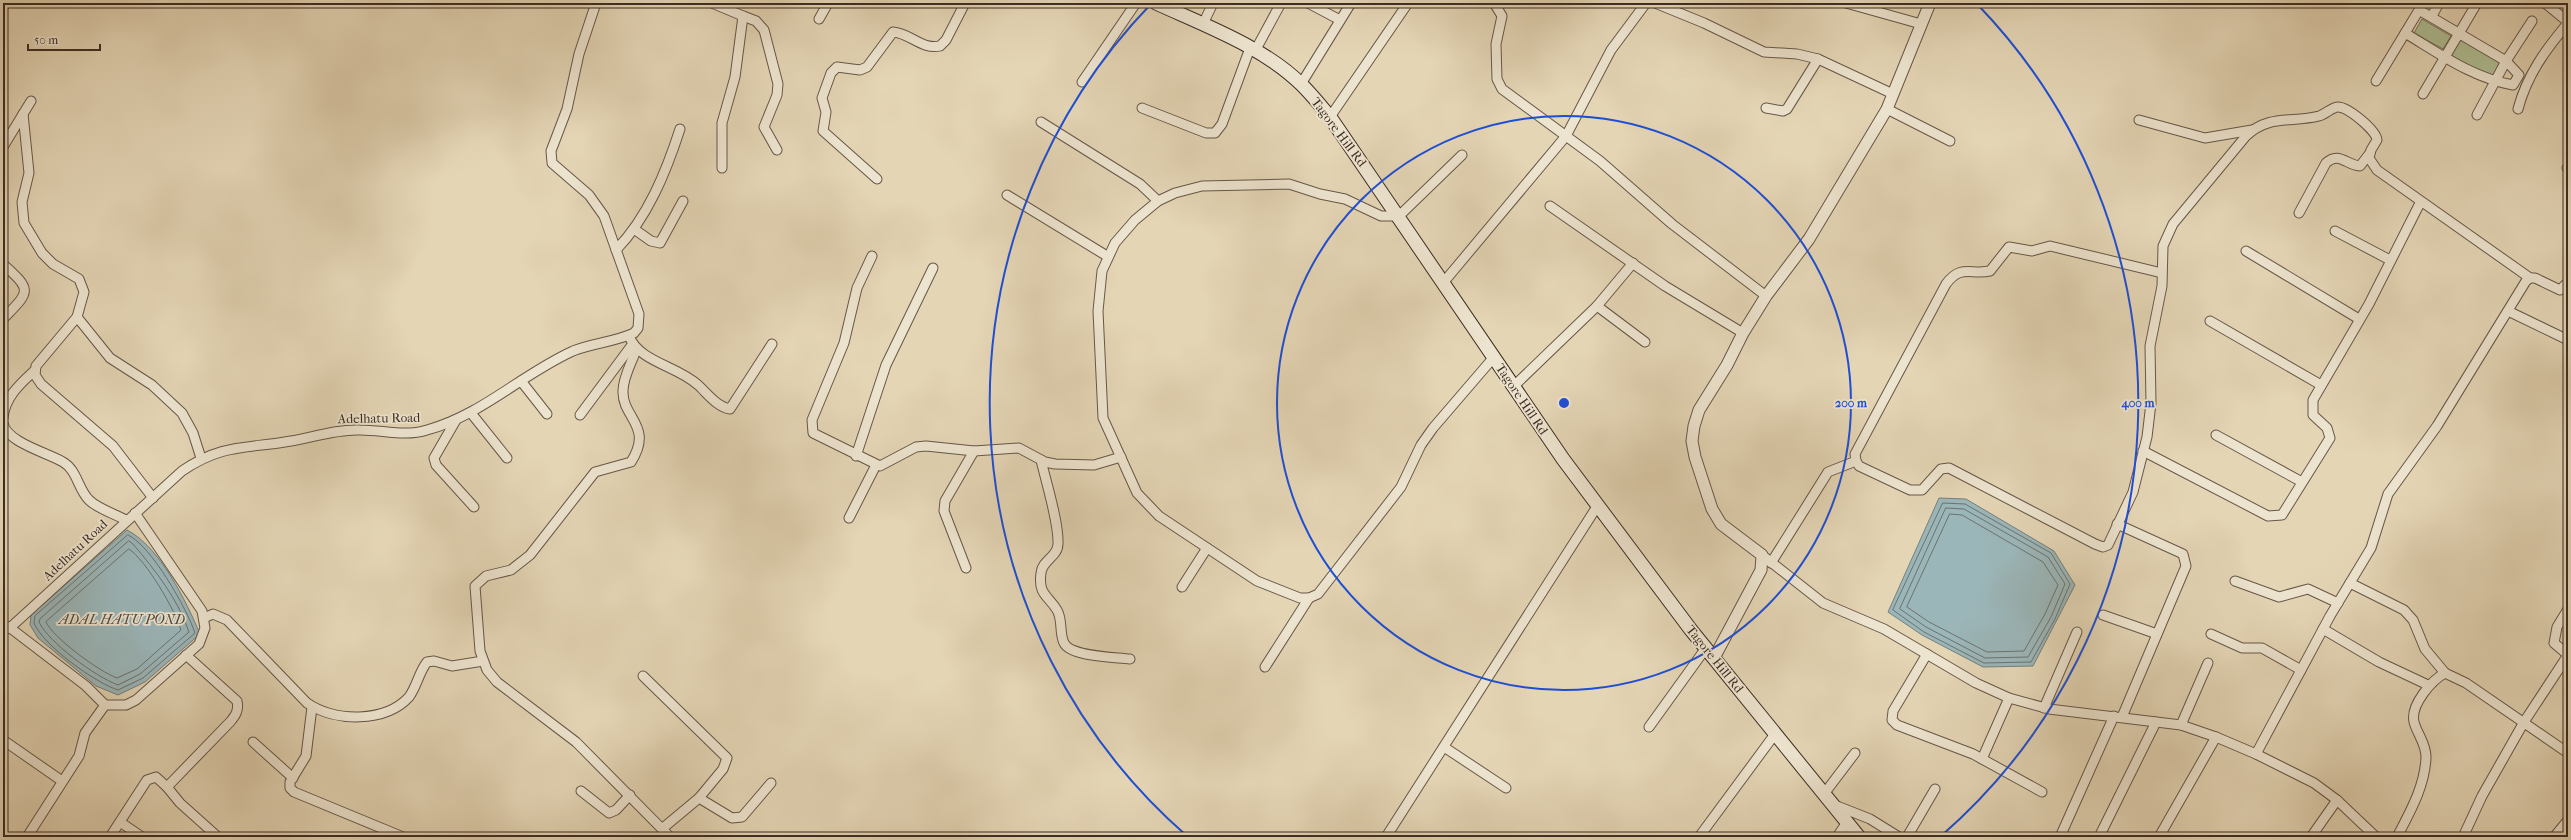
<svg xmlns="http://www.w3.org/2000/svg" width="2571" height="840" viewBox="0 0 2571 840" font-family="'IM FELL French Canon',serif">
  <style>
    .green { fill: #aebe93; stroke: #75765b }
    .water { fill: #9bb6b9; stroke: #757f7d }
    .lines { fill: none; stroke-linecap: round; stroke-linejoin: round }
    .shore { stroke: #6c726e; stroke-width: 1 }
    .minor-casing { stroke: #665748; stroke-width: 11 }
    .tertiary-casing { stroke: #665748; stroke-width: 13 }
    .secondary-casing { stroke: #3c2d23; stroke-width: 15 }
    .minor { stroke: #ede4cf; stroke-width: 9 }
    .tertiary { stroke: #ede4cf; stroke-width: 11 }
    .secondary { stroke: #ede4cf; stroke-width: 13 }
    .ring { fill: none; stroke: #1d4ed8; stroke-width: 2 }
    .labels { text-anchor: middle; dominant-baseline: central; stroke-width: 3.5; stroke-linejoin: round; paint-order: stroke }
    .street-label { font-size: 13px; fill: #3c2d23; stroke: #ede4cf }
    .water-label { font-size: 14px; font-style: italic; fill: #4f4841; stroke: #ede4cf }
    .centre { fill: #1d4ed8; stroke: #ede4cf; stroke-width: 2 }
    .ring-label { font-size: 12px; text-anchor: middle; font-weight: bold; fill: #1d4ed8; stroke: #ede4cf; stroke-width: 3.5; stroke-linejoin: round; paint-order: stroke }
  </style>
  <rect width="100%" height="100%" fill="#e4d5b5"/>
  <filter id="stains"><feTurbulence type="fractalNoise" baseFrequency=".005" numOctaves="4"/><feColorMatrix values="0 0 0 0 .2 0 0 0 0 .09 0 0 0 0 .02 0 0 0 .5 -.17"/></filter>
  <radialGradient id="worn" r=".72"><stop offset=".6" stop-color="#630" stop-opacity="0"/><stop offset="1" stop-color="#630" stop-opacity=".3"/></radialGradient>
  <g class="green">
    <path d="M 2422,19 L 2451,36 L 2443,49 L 2414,33 Z"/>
    <path d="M 2461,39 L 2500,62 L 2493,75 L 2472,67 L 2450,55 Z"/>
  </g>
  <g class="water">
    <path d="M 1939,498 L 1966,499 L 2054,551 L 2075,585 L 2033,666 L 1983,667 L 1922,635 L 1888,612 Z"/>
    <path d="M 127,530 C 160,547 186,601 200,634 L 145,682 L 118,695 L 96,686 L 38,638 L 30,625 L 31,615 Z"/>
  </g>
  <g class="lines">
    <g class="shore">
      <path d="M 1943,503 L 1965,504 L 2051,553 L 2070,584 L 2055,619 L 2031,662 L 1984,663 L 1924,632 L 1893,610 Z"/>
      <path d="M 1946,508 L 1964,509 L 2048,557 L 2065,584 L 2051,617 L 2028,657 L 1985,658 L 1926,627 L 1900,609 Z"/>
      <path d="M 1950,514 L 1962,515 L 2043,562 L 2058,585 L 2045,614 L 2024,651 L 1987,652 L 1929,622 L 1907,607 Z"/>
      <path d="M 128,535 C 151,545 187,609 195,633 L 143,678 L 118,690 C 94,682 44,646 34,623 L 35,616 Z"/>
      <path d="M 129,541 L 133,544 C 155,570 178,599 189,632 L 140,674 L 118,685 C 96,677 48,642 39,622 L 40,619 Z"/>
      <path d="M 129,549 C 146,560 175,610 181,630 L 137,669 L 117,678 C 100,672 53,638 46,622 Z"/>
    </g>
    <defs>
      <g id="minor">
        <path d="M 712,3 L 743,16 L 735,77 L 722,123 L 722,168"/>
        <path d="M 1308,3 L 1340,20"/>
        <path d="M 1494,3 L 1502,16 L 1496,44 L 1497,79 L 1502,89 L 1600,161 L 1672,224 L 1766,296"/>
        <path d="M 1655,3 L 1704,23 L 1764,52 L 1797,54 L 1818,59 L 1893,94"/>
        <path d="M 1846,3 L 1921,24"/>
        <path d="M 2545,3 L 2568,22"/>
        <path d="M 3,7 L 5,3"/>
        <path d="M 743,16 L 756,21 L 764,30 L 778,84 L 777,95 L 764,127 L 777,150"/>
        <path d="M 2432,16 L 2439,3"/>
        <path d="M 819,19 L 828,3"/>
        <path d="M 1203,24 L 1213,3"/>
        <path d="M 2405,33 C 2440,54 2473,78 2513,85 L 2519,75 L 2506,61 L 2477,115"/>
        <path d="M 1255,51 L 1281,3"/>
        <path d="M 2376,81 L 2419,10 L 2506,61 L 2532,21"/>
        <path d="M 1082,82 L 1136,3"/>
        <path d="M 1301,84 L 1351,3"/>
        <path d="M 2423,94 L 2477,3"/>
        <path d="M 1142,108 L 1206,133 L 1215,133 L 1222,124 L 1250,48"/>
        <path d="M 1766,108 L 1783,111 L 1787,109 L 1818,59"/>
        <path d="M 1887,109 L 1950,141"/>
        <path d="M 2518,109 C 2527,75 2546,49 2568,23"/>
        <path d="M 23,114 L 29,173 L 22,202 L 24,223 L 42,253 L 53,264 L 79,279 L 84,292 L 77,317 L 36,366 L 35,375 L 41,384 L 113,446 L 153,498"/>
        <path d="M 1330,117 L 1408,3"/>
        <path d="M 2139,120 L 2205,138 L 2252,130"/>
        <path d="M 1041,122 L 1140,184 L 1158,201"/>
        <path d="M 3,147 L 31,101"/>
        <path d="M 1462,155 L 1399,216 L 1381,216 L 1345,199 L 1320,194 L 1289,184 L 1202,186 L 1175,193 L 1158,201 L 1135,220 L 1115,243 L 1102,271 L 1098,311 L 1103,418 L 1137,493 L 1159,516 L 1257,581 L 1300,598 L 1309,598 L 1318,594 L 1401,487 L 1421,445 L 1433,428 L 1494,357"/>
        <path d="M 2567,168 L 2568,169"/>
        <path d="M 877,179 L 823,131 L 826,112 L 822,98 L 831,73 L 837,67 L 860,70 L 867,67 L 893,32 C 910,33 922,50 940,46 L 946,40 L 965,3"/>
        <path d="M 1007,195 L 1107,256"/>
        <path d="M 1550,206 L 1665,286 L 1743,333"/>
        <path d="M 2299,213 L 2326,163 C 2339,151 2346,165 2360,166 L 2370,153"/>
        <path d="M 634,229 L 651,241 L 660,243 L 683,201"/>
        <path d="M 2335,231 L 2390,260"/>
        <path d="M 616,250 C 648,217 666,172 680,129"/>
        <path d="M 2246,251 L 2359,319"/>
        <path d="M 872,256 L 857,288 L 844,343 L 812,420 L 813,433 L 880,466 L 916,447 L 926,446 L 974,451 L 1019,448 L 1045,462 L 1055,464 L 1094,465 L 1121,457"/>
        <path d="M 3,264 C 33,291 30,291 3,319"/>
        <path d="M 2162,273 L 2050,246 L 2032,251 L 2009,247 L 1990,271 C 1970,275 1961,264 1946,284 L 1855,454 L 1856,461 L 1859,466 L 1910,490 L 1922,490 L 1941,469 L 1949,468 L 2095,544 L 2103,547 L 2108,545 L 2133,492 L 2147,437 L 2151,403 L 2150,346 L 2162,286 L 2163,246 L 2173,224 L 2246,136 C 2269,114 2292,123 2319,116 C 2326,114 2332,107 2338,107 C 2348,107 2376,130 2377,140 L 2371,150 L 2369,158 L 2377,170 L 2530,278"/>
        <path d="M 1443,283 L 1566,136 L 1611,50 L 1646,3"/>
        <path d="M 1597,306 L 1645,342"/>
        <path d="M 2508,311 L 2568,340"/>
        <path d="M 77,317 L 110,358 L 152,385 L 182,413 L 193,433 L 201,458"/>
        <path d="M 2210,321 L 2321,385"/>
        <path d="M 629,336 C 639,362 678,366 698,385 C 707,393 717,407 730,409 L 772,344"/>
        <path d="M 636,350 C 632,362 623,377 623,391 C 622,418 654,426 631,462 L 595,472 L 530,555 L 511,570 L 486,576 L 475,586 L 480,651 L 487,670 L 497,682 L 576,742 L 670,837"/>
        <path d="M 521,381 L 547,414"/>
        <path d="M 1514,386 L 1597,306 L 1633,263"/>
        <path d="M 471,413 L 507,458"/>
        <path d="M 580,415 L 632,345"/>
        <path d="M 3,418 C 5,397 20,384 34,371"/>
        <path d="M 456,420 L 434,458 L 436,465 L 474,507"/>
        <path d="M 3,423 C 6,442 48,453 63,462 C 77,470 78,489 89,500 C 98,509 115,514 126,520"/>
        <path d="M 2216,435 L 2302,482"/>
        <path d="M 2143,451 L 2268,516 L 2282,515 L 2330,438 L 2327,428 L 2313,415 L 2313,400 L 2369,304 L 2420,203"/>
        <path d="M 856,456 L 886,365 L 933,268"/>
        <path d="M 1041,460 C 1046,482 1059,523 1058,544 C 1058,557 1042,560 1041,573 C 1038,595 1048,595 1057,610 C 1063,620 1059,633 1064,643 C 1071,657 1115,657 1130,659"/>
        <path d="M 849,518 L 876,465"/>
        <path d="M 2117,524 L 2183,554 L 2186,566 L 2122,717"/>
        <path d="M 1762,555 L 1823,603 L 1884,629 L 1976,683 L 2009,698 L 2049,709 L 2181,725 L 2216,737 L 2256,754 L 2314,783 L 2337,800 L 2376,837"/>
        <path d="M 1771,563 L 1828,472 L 1856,461"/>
        <path d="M 966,568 L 944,511 L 945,501 L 974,451"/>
        <path d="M 2235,581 L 2279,597 L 2308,589 L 2338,603"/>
        <path d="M 2350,583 L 2404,610 L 2413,620 L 2425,649 L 2445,673"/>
        <path d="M 1182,587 L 1207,548"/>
        <path d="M 2103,615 L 2157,634"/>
        <path d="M 204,618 L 213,614 L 227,620 L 307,703 C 335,722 385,723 409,697 C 417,686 419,672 427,662 L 434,661 L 452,666 L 483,661"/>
        <path d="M 9,627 L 86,686 L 105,705 L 85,733 L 79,756 L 27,837"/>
        <path d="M 2323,629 L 2379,662 L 2428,685"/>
        <path d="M 3,631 L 12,626 L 182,471 C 223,443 247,449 291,441 C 314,437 337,429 360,430 C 383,430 405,437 427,430 C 482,415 522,374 573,351 C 592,343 615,342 634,333 L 638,328 L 639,314 L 604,216 L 589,195 L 552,163 L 551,151 L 567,109 L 579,54 L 596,3"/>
        <path d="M 2211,634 L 2242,648 L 2262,648 L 2301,670"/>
        <path d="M 1927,654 L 1893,711 L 1892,720 L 1897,725 L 1973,754 L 2042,792"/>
        <path d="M 2567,654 L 2554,643 L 2557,627 L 2568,609"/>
        <path d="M 186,655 L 237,701 C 239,710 236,715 230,722 L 167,787 L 180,803 L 218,837"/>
        <path d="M 1265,667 L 1309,598"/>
        <path d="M 643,676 L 727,758 L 723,769 L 699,798"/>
        <path d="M 105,705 L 126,705 L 136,700 L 199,644 L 205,628 L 202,611 L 135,513"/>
        <path d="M 312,707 L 306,756 L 290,782 L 290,788 L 294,792 L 403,837"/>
        <path d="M 2044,708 L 2077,632"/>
        <path d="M 2181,725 L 2208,663"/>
        <path d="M 1649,727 L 1706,648"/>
        <path d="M 3,740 L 62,781"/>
        <path d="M 253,742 L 293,778"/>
        <path d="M 1444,747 L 1506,788"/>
        <path d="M 2256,754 L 2330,616 L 2371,548 L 2388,494 L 2437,426 L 2526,281 L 2530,278 L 2535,278 L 2560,290 L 2568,282"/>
        <path d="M 1982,759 L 2009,698"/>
        <path d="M 581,791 L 609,813 L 616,810 L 630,795"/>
        <path d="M 1824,794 L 1855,753"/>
        <path d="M 1832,804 L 1870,819 L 1899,837"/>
        <path d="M 120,822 L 142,837"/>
        <path d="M 663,828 L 699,798 L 732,818 L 742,817 L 771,783"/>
        <path d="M 110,837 L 147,780 L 156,777 L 167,787"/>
        <path d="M 1386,837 L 1598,505"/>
        <path d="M 1699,837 L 1775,734"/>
        <path d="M 1837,837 L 1847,822"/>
        <path d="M 1907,837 L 1935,789"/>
        <path d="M 2060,837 L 2114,716"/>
        <path d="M 2099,837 L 2156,722"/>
        <path d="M 2159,837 L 2216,737"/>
        <path d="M 2311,837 L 2337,800"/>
        <path d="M 2397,837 C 2410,812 2425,786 2426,757 C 2426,743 2417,734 2414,722 C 2410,705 2432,680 2445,673 L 2466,683 L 2568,753"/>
        <path d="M 2463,837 L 2482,796 L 2524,722 L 2568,655"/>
        <path d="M 2554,837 L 2568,820"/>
      </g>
      <path id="tertiary" d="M 1714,658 L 1761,570 L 1762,555 L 1721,524 L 1712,509 L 1695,457 L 1692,441 L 1694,426 L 1699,410 L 1727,365 L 1743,333 L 1766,296 L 1809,239 L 1887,109 L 1930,3"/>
      <path id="secondary" d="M 1156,3 C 1204,25 1264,47 1302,85 C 1312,95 1321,106 1330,117 L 1563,459 L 1691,630 L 1859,837"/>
    </defs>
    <use href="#minor" class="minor-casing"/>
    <use href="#tertiary" class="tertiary-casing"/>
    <use href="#secondary" class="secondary-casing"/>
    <use href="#minor" class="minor"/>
    <use href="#tertiary" class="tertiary"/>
    <use href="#secondary" class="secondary"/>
  </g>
  <g class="ring">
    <circle cx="1564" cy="403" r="287"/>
    <path d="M1187 836A574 574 0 0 1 1151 4M1977 4A574 574 0 0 1 1941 836"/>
  </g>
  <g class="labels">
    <g class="street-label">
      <text transform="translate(1339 132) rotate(53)">Tagore Hill Rd</text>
      <text transform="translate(1522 399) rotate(56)">Tagore Hill Rd</text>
      <text transform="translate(379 418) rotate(-1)">Adelhatu Road</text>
      <text transform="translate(75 550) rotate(-43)">Adelhatu Road</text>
      <text transform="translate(1715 659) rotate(51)">Tagore Hill Rd</text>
    </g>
    <g class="water-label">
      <text x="122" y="619">ADAL HATU POND</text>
    </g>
  </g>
  <circle cx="1564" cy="403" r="6" class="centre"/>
  <g class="ring-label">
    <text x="1851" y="407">200 m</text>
    <text x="2138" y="407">400 m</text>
  </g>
  <rect width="2571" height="840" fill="none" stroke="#e4d5b5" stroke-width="16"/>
  <rect x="4" y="4" width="2563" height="832" fill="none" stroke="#3c2d23" stroke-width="2"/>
  <rect x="8" y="8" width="2555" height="824" fill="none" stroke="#3c2d23"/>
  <path d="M28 44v6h72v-6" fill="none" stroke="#3c2d23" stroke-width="2"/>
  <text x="34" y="44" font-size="12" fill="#3c2d23" stroke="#ede4cf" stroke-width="3" paint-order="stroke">50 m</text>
  <rect width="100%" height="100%" filter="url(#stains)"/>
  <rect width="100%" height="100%" fill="url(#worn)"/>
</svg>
